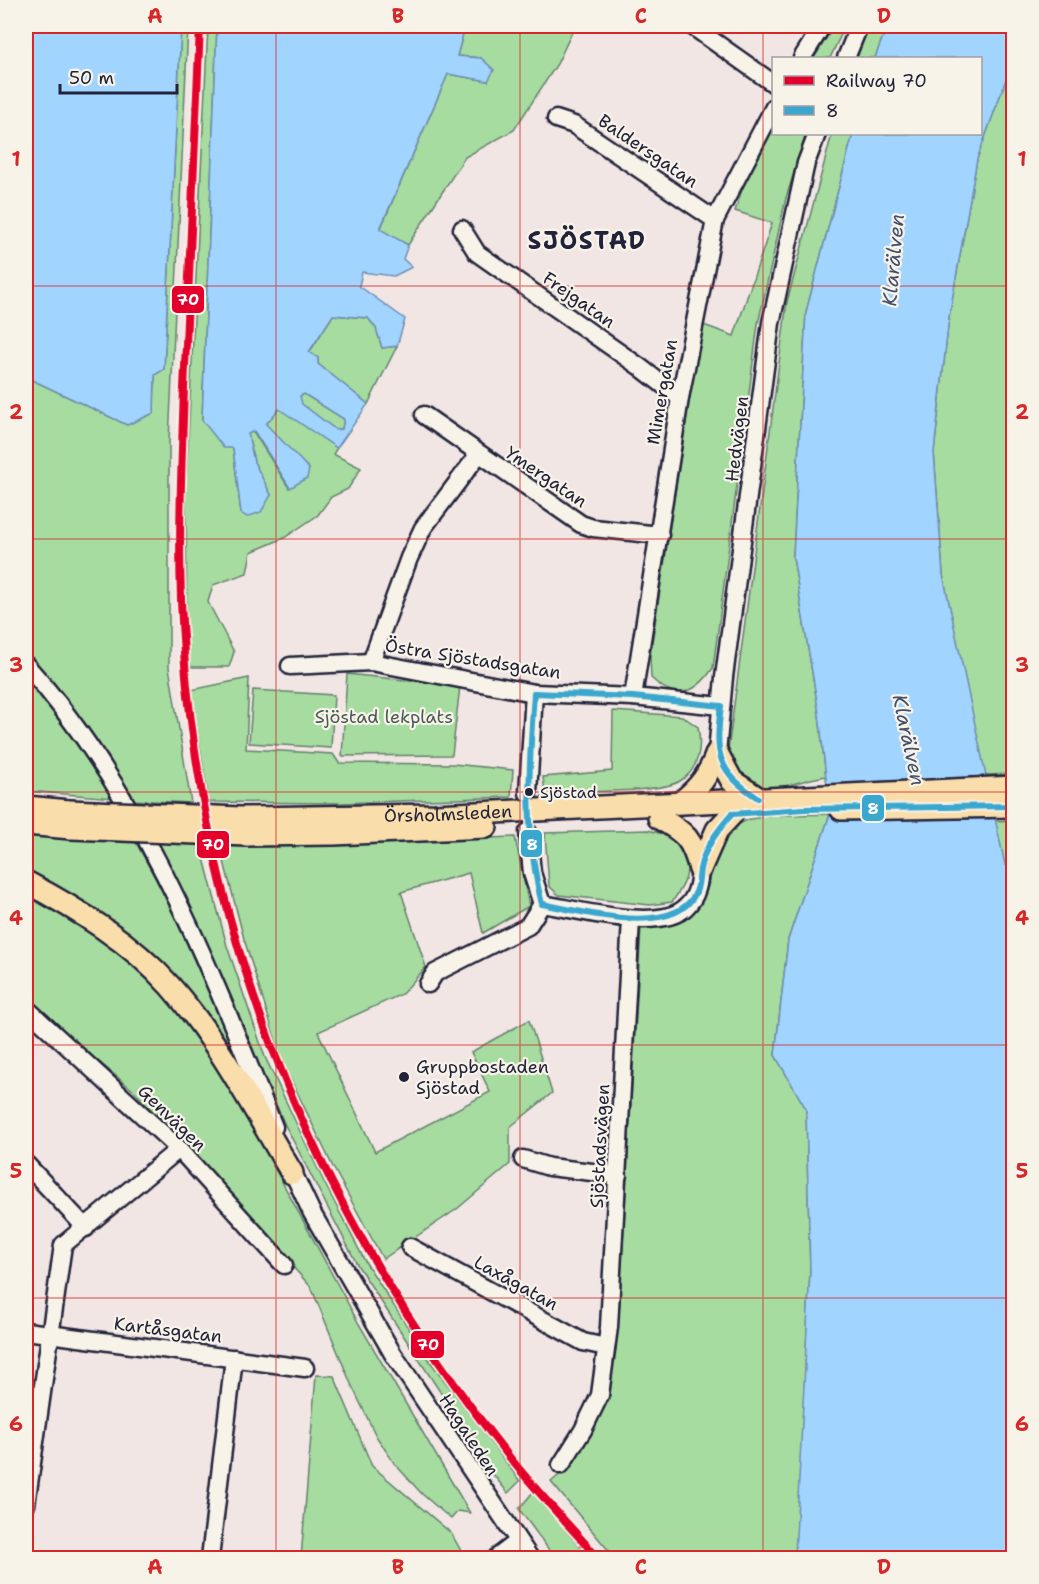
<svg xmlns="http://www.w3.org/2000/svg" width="1039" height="1584" viewBox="0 0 1039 1584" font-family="'Shantell Sans',sans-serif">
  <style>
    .green { fill: #a6dc9f; stroke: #647f6d; stroke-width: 1.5 }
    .water { fill: #a1d5ff; stroke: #6e8db1; stroke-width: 1.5; fill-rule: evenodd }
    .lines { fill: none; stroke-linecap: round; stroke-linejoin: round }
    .minor-casing { stroke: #22223b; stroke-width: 21 }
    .major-casing { stroke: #22223b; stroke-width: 26 }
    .minor { stroke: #f7f3e8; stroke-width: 16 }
    .major { stroke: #f9ddab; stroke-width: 21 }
    .major-bridge-casing { stroke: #22223b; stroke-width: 26; stroke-linecap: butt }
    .major-bridge { stroke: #f9ddab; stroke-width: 21 }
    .bus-1-casing { stroke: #f7f3e8; stroke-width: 10 }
    .bus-1 { stroke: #3aa7cf; stroke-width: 6 }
    .rail-1-casing { stroke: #f7f3e8; stroke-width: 12 }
    .rail-1 { stroke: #e4002b; stroke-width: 8 }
    .grid { fill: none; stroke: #d62828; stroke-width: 1.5; stroke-opacity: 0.55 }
    .bus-dot { fill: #22223b; stroke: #f7f3e8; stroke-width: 2 }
    .labels { text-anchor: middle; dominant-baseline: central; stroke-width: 4.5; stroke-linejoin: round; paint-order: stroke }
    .bus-label { font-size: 16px; fill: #22223b; stroke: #f7f3e8; text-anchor: start }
    .street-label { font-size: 18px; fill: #22223b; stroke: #f7f3e8 }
    .park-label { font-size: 18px; fill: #4a5a59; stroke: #f7f3e8 }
    .poi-label { font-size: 18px; fill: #22223b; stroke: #f7f3e8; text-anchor: start }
    .water-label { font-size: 20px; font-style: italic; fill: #424f6c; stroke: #f7f3e8 }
    .district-label { font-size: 24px; font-weight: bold; letter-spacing: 1.5px; fill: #22223b; stroke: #f7f3e8 }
    .line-badge { stroke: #f7f3e8; stroke-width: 2 }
    .badge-label { font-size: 16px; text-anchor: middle; font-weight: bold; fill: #fff }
    .neatline { fill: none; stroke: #d62828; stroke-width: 2 }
    .grid-label { font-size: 20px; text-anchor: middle; font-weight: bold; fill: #d62828 }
  </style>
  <rect width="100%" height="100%" fill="#f1e6e4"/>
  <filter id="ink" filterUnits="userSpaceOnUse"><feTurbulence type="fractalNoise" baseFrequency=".0167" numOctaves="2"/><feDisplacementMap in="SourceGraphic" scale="12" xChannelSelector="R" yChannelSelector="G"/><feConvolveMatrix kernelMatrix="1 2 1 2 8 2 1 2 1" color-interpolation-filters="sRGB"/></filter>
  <g filter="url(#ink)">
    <g class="green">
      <path d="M 181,26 L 188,26 L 169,442 L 169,667 L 191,803 L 133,800 C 101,748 68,697 26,652 L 26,377 L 127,425 L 154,413 L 155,375 L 164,369 Z"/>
      <path d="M 208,26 L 217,26 L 202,420 L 233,448 L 241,513 L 271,495 L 254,462 L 248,434 L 253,431 L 289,488 L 309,469 L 265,424 L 279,408 L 337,448 L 333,454 L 361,468 L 348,489 L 331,497 L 318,515 L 284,538 L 251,552 L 247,573 L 213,585 L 208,602 L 234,652 L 229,667 L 191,667 L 187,649 L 186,484 Z"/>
      <path d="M 465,26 L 565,26 L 573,30 L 557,64 L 514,130 L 465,157 L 408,245 L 380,230 L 448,74 L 488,81 L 481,58 L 457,56 Z"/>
      <path d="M 834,26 L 845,26 L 830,58 L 814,58 Z"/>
      <path d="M 868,26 L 887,26 L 875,58 L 857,58 Z"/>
      <path d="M 1013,60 L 1013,774 L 985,775 L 943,575 L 934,452 L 949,317 L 977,159 Z"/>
      <path d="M 773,125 L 774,134 L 806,134 L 786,198 L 758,324 L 713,668 C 695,695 675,701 651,678 L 650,656 L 701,324 L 734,336 L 772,223 L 735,211 L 750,166 Z"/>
      <path d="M 832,134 L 853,134 L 806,312 L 793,557 L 819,714 L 826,776 C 775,784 755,811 728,751 L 787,302 Z"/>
      <path d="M 333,315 L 368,318 L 376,328 L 382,348 L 397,346 L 368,404 L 318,364 L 318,358 L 309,353 Z"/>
      <path d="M 304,394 L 344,419 L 342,429 L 336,430 L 301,404 L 300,396 Z"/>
      <path d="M 347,674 L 460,686 L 452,755 L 342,756 Z"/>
      <path d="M 26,676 L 73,733 L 114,798 L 26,791 Z"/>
      <path d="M 249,678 L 246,749 L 333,754 L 339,763 L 453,764 L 513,770 L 511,797 L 342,803 L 209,802 L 191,690 Z"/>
      <path d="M 253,690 L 334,695 L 331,748 L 249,743 Z"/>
      <path d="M 613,711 L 682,716 L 698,727 C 702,747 699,770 680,781 C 659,794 573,791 545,792 L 543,777 L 612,771 Z"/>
      <path d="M 830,814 L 788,940 L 775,1055 L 806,1109 L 810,1271 L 796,1558 L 615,1558 L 551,1482 L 573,1463 L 607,1399 L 618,1329 L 641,928 C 740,923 689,845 747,820 C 762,814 811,815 830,814 Z"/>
      <path d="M 1013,820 L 1013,867 L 1005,866 L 995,821 Z"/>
      <path d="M 648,830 L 673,837 C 690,867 693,873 672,902 L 650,905 L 559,895 L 549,886 L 545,833 Z"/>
      <path d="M 26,833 L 135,841 L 174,912 L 238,1059 C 179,983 117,907 26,872 Z"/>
      <path d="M 515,837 L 529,906 L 483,933 L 469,873 L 401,892 L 426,967 L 402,994 L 318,1032 L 375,1152 L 490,1092 L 471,1052 L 529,1020 L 552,1093 L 510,1127 L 510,1164 L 457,1209 L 383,1259 L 333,1167 L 282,1061 L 244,939 L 219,842 L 355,843 Z"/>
      <path d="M 155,842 L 200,843 L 227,946 L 265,1057 L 324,1182 L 366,1263 L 432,1364 L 520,1481 L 508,1493 L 479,1457 L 467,1433 L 358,1266 L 285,1125 L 213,959 Z"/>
      <path d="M 26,892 L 114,945 L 158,986 L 215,1058 L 359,1324 L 470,1513 L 458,1511 L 451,1519 L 422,1494 L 394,1463 L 376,1436 L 351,1384 L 311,1287 L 134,1091 L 26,1001 Z"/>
      <path d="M 316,1375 L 334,1376 L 372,1466 L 451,1533 L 465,1558 L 301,1558 Z"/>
      <path d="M 533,1492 L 590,1558 L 555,1558 L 519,1509 Z"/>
    </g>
    <g class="water">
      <path d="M 26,26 L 181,26 L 164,369 L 155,375 L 154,413 L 127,425 L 26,377 Z"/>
      <path d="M 217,26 L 465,26 L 457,56 L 481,58 L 494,70 L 488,81 L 448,74 L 380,229 L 408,245 L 403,259 L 412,267 L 394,276 L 362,272 L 359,286 L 405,319 L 397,346 L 382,348 L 376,328 L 368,318 L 333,315 L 309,352 L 318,358 L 318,364 L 368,404 L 337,448 L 279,409 L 266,424 L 309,469 L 307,478 L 290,488 L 254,431 L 248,434 L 254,462 L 271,495 L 261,512 L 247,517 L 241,513 L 233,448 L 224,448 L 202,420 ZM 304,394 L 344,419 L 342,429 L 336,430 L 302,404 L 300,396 Z"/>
      <path d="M 887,26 L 1013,26 L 1013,60 L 977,159 L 949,317 L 934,452 L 943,575 L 1005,865 L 1013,867 L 1013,1558 L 796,1558 L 795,1555 L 810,1271 L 806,1109 L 775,1055 L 788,940 L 830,814 L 819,714 L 793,557 L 806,312 L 853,134 L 980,134 L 980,58 L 875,58 Z"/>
    </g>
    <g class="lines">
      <defs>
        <g id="minor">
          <path d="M 692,26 L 774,84"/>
          <path d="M 802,58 L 822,26"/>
          <path d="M 846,58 L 859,26"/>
          <path d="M 556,119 L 574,125 L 715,220"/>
          <path d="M 462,229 L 477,253 L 640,367 L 680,398"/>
          <path d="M 424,415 L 581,524 L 593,528 L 660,535"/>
          <path d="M 371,662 L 409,558 L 423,528 L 478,455"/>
          <path d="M 26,665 C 143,795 209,966 274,1127"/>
          <path d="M 290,666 L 371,662 L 534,693 L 633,697 L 721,706"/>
          <path d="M 633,697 L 680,398 L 715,220 L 774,107"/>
          <path d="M 717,753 L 724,677 L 771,323 L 806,163 L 817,134"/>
          <path d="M 528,793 L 534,693"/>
          <path d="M 528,832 L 532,873 L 542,904"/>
          <path d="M 542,904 C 576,909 660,933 686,907 C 697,897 699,883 700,869"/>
          <path d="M 428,984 L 435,973 L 528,926 L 542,904"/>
          <path d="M 26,1008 L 179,1149 L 284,1265"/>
          <path d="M 523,1159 L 549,1167 L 618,1175"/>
          <path d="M 288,1162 L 312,1213 L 393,1354 L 530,1558"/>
          <path d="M 26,1164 L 86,1228"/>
          <path d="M 410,1247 L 583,1342 L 606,1347"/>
          <path d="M 26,1331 L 305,1368"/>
          <path d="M 561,1465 L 583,1430 L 600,1395 L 609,1327 L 631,919"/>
          <path d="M 26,1505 L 63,1245 L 179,1149"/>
          <path d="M 210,1558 L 234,1358"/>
          <path d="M 496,1558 L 517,1542"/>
        </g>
        <g id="major">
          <path d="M 717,753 L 732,781 L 758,798"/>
          <path d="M 681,802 C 699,788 709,775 717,753"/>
          <path d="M 26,807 L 69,811"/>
          <path d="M 841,809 L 1014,806"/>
          <path id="s1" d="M 241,818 L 435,815 L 1014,787"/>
          <path d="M 659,818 C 686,833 692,839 700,869"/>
          <path d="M 26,824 L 71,828"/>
          <path d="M 247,835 L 334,834 L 486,827"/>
          <path d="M 700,869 L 717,830 L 732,814"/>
          <path d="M 26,882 C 77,909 131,942 170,986 C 219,1041 254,1110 292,1173"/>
        </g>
      </defs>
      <use href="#minor" class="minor-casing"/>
      <use href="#major" class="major-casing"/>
      <use href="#minor" class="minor"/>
      <use href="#major" class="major"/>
      <defs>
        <g id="major-bridge">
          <path d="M 69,811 L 241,818"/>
          <path d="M 71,828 L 247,835"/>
        </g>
      </defs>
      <use href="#major-bridge" class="major-bridge-casing"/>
      <use href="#major-bridge" class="major-bridge"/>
      <defs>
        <g id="bus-1">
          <path d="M 534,693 C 529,765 524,834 542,904"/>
          <path d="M 534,693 L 633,697 L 721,706"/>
          <path d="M 721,706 C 715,753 716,771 758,798"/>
          <path d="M 732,814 L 804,809 L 1014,806"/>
          <path d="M 542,904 C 581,911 675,939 696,892 C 699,885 699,876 700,869 C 704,848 718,830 732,814"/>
        </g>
      </defs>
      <use href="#bus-1" class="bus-1-casing"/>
      <use href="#bus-1" class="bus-1"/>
      <defs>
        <path id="rail-1" d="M 200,26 C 195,147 189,268 184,389 C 181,477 177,565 184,653 C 208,957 321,1221 511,1459 C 538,1493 569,1525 598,1558"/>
      </defs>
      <use href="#rail-1" class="rail-1-casing"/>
      <use href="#rail-1" class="rail-1"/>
    </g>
  </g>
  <path class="grid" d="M 276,26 L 276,1558M 520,26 L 520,1558M 763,26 L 763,1558M 26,286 L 1014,286M 26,539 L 1014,539M 26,792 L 1014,792M 26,1045 L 1014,1045M 26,1298 L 1014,1298"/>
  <g class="bus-dot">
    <circle cx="529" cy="792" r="5"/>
    <circle cx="404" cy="1077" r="6"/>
  </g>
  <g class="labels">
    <g class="bus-label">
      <text x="540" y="792">Sjöstad</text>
    </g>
    <g class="street-label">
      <text transform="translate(648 151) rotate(34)">Baldersgatan</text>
      <text transform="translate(579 300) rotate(35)">Frejgatan</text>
      <text transform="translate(662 392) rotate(-80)">Mimergatan</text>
      <text transform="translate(737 439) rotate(-83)">Hedvägen</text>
      <text transform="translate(546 477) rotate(34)">Ymergatan</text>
      <text transform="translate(473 659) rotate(9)">Östra Sjöstadsgatan</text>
      <text stroke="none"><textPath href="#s1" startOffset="207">Örsholmsleden</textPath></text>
      <text transform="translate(172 1118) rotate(44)">Genvägen</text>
      <text transform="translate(600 1146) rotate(-87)">Sjöstadsvägen</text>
      <text transform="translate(516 1283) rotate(29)">Laxågatan</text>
      <text transform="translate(168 1330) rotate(7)">Kartåsgatan</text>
      <text transform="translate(469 1435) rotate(57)">Hagaleden</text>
    </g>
    <g class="park-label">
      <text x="384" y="717">Sjöstad lekplats</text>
    </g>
    <g class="poi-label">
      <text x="416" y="1067">Gruppbostaden<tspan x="416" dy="21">Sjöstad</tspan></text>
    </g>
    <g class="water-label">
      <text transform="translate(893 260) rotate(-85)">Klarälven</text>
      <text transform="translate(909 740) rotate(78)">Klarälven</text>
    </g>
    <g class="district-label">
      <text x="587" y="241">SJÖSTAD</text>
    </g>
  </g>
  <g class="line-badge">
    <rect x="171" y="285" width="34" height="29" rx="6" fill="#e4002b"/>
    <rect x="861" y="794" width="24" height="28" rx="6" fill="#3aa7cf"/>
    <rect x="520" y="829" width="23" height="29" rx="6" fill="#3aa7cf"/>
    <rect x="196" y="830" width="34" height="29" rx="6" fill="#e4002b"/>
    <rect x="410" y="1330" width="35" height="29" rx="6" fill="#e4002b"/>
  </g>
  <g class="badge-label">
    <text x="188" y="305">70</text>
    <text x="873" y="814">8</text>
    <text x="532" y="850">8</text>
    <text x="213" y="850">70</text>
    <text x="428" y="1350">70</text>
  </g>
  <rect width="1039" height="1584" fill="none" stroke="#f7f3e8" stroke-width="66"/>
  <rect x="772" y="57" width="210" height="78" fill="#f7f3e8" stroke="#a29fa3" stroke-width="1.5"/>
  <rect x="784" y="76" width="30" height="9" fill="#e4002b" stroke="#a29fa3" stroke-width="1.5"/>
  <text x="826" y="87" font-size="18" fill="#22223b">Railway 70</text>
  <rect x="784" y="106" width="30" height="9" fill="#3aa7cf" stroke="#a29fa3" stroke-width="1.5"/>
  <text x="826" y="117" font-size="18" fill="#22223b">8</text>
  <path d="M60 84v9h117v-9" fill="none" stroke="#22223b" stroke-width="3"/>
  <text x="69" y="84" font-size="18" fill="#22223b" stroke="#f7f3e8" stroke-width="4.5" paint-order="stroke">50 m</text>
  <rect x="33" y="33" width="973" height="1518" class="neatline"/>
  <g class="grid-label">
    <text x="155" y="23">A</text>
    <text x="398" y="23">B</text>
    <text x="641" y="23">C</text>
    <text x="884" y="23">D</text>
    <text x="16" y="166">1</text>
    <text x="1022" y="166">1</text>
    <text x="16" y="419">2</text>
    <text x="1022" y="419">2</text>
    <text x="16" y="672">3</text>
    <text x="1022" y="672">3</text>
    <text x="16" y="925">4</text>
    <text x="1022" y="925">4</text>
    <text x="16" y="1178">5</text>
    <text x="1022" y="1178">5</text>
    <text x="16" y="1431">6</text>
    <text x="1022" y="1431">6</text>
    <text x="155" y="1574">A</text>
    <text x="398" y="1574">B</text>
    <text x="641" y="1574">C</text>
    <text x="884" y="1574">D</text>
  </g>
</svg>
